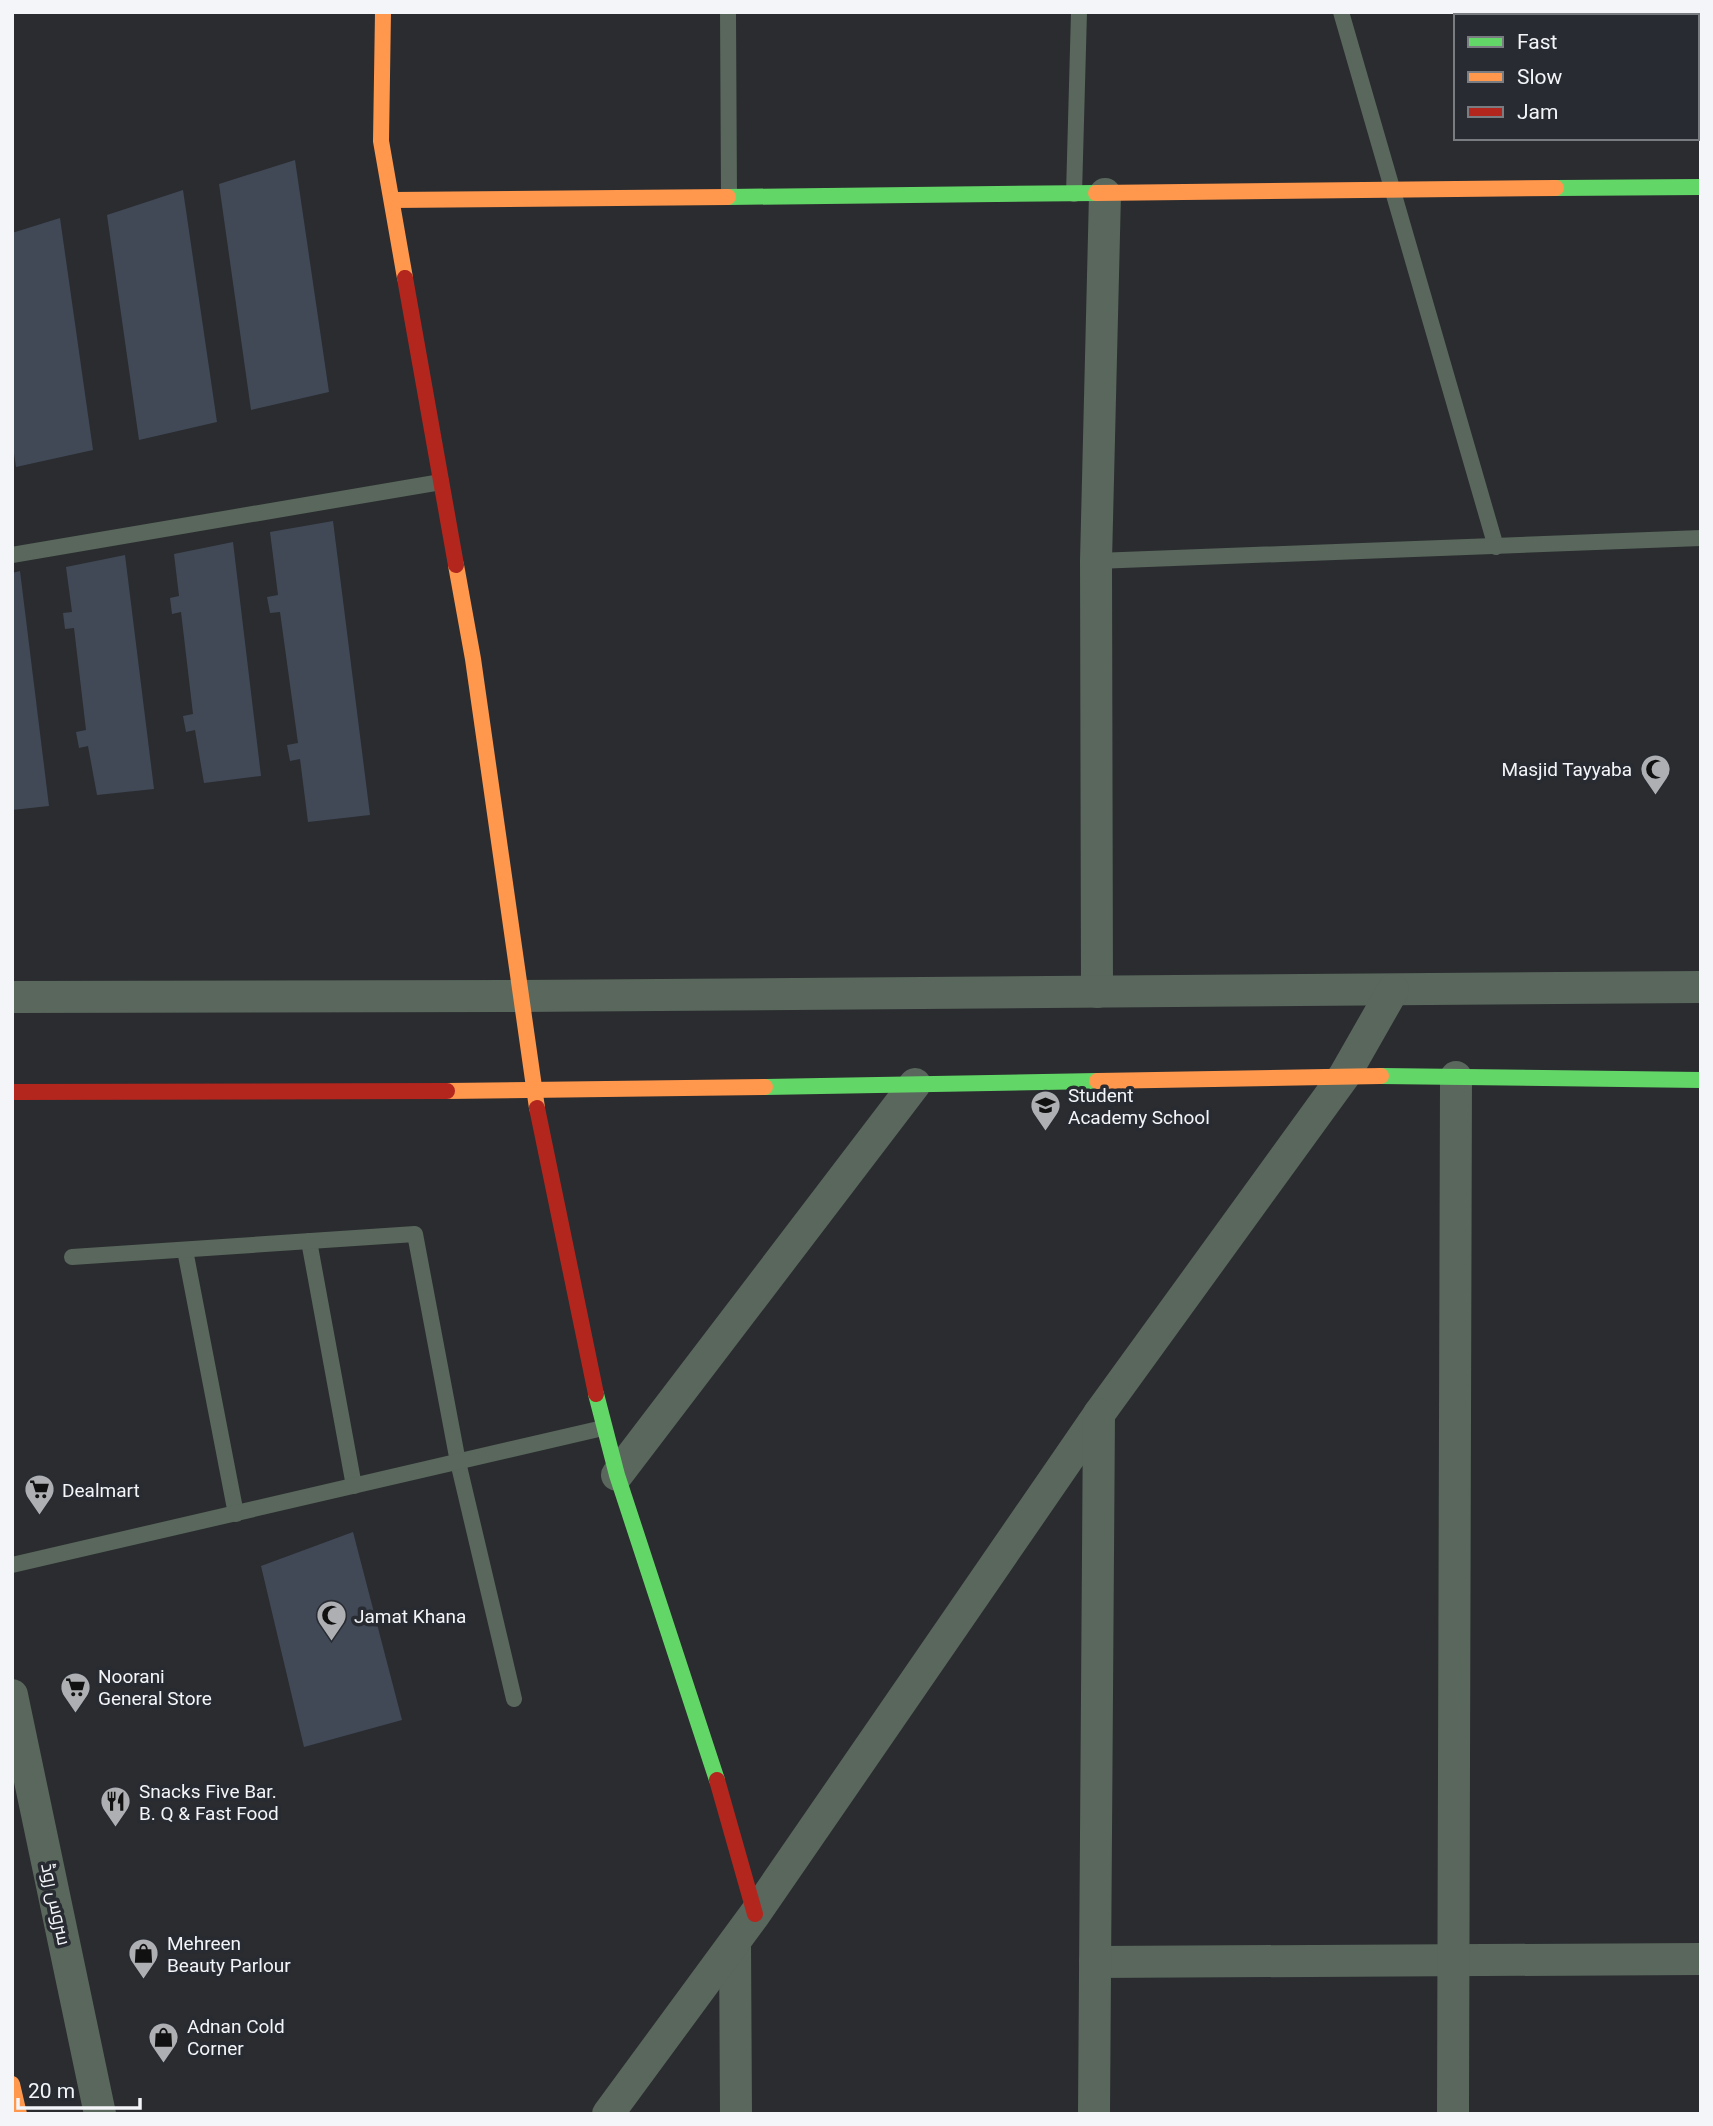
<svg xmlns="http://www.w3.org/2000/svg" width="1713" height="2126" viewBox="0 0 1713 2126" font-family="Roboto,Cairo,sans-serif">
  <style>
    .building { fill: #414957 }
    .lines { fill: none; stroke-linecap: round; stroke-linejoin: round }
    .lane { stroke: #59675c; stroke-width: 16 }
    .street { stroke: #59675c; stroke-width: 32 }
    .fast { stroke: #63d668; stroke-width: 16 }
    .slow { stroke: #ff974d; stroke-width: 16 }
    .jam { stroke: #b3261e; stroke-width: 16 }
    .labels { text-anchor: middle; dominant-baseline: central; stroke-width: 7; stroke-linejoin: round; paint-order: stroke }
    .poi-label { font-size: 19px; fill: #f3f5f9; stroke: #282b31; text-anchor: start }
    .street-label { font-size: 19px; fill: #f3f5f9; stroke: #282b31 }
  </style>
  <rect width="100%" height="100%" fill="#2a2c2f"/>
  <g class="building">
    <path d="M 295,160 L 329,392 L 251,410 L 219,184 Z"/>
    <path d="M 183,190 L 217,422 L 139,440 L 107,215 Z"/>
    <path d="M 60,218 L 93,450 L 16,467 L 12,440 L 12,233 Z"/>
    <path d="M 333,521 L 370,815 L 308,822 L 300,759 L 290,761 L 287,745 L 298,743 L 280,612 L 270,613 L 267,597 L 278,595 L 270,532 Z"/>
    <path d="M 233,542 L 261,776 L 204,783 L 195,730 L 186,732 L 183,716 L 193,714 L 181,612 L 172,614 L 170,598 L 179,596 L 174,554 Z"/>
    <path d="M 125,555 L 154,789 L 97,795 L 88,746 L 79,748 L 76,732 L 86,730 L 74,628 L 65,629 L 63,613 L 72,612 L 66,567 Z"/>
    <path d="M 20,571 L 49,806 L 12,810 L 12,573 Z"/>
    <path d="M 353,1532 L 402,1720 L 304,1747 L 261,1566 Z"/>
  </g>
  <g class="lines">
    <g class="lane">
      <path d="M 728,12 L 729,197"/>
      <path d="M 1341,12 L 1496,547"/>
      <path d="M 1074,194 L 1079,12"/>
      <path d="M 12,555 L 441,482"/>
      <path d="M 1096,561 L 1701,538"/>
      <path d="M 309,1241 L 354,1486"/>
      <path d="M 185,1250 L 236,1514"/>
      <path d="M 72,1257 L 415,1234 L 458,1462 L 514,1699"/>
      <path d="M 12,1565 L 603,1428"/>
    </g>
    <g class="street">
      <path d="M 1097,992 L 1096,561 L 1105,194"/>
      <path d="M 12,997 L 519,996 L 1701,987"/>
      <path d="M 617,1475 L 915,1084"/>
      <path d="M 12,1695 L 100,2114"/>
      <path d="M 735,1942 L 736,2114"/>
      <path d="M 1095,1962 L 1701,1959"/>
      <path d="M 608,2114 L 755,1914 L 1099,1414 L 1344,1076 L 1393,990"/>
      <path d="M 1094,2114 L 1099,1414"/>
      <path d="M 1453,2114 L 1456,1077"/>
    </g>
    <g class="fast">
      <path d="M 1556,188 L 1701,187"/>
      <path d="M 728,197 L 1096,193"/>
      <path d="M 1381,1076 L 1701,1080"/>
      <path d="M 765,1087 L 1097,1081"/>
      <path d="M 596,1394 L 617,1475 L 717,1780"/>
    </g>
    <g class="slow">
      <path d="M 383,12 L 381,141 L 405,278"/>
      <path d="M 1096,193 L 1556,188"/>
      <path d="M 392,200 L 728,197"/>
      <path d="M 456,565 L 473,659 L 537,1108"/>
      <path d="M 1097,1081 L 1381,1076"/>
      <path d="M 447,1091 L 765,1087"/>
      <path d="M 12,2084 L 19,2114"/>
    </g>
    <g class="jam">
      <path d="M 405,278 L 456,565"/>
      <path d="M 12,1092 L 447,1091"/>
      <path d="M 537,1108 L 596,1394"/>
      <path d="M 717,1780 L 755,1914"/>
    </g>
  </g>
  <defs>
    <symbol id="mosque-pin" viewBox="-11 -11 22 30"><path d="M0 17L-7.5 6A9.5 9.5 0 1 1 7.5 6Z" fill="#adafb2" stroke="#282b31"/><path d="M3.5-4.9A6 6 0 1 0 3.5 4.9A5 5 0 1 1 3.5-4.9Z" fill="#111"/></symbol>
    <symbol id="school-pin" viewBox="-11 -11 22 30"><path d="M0 17L-7.5 6A9.5 9.5 0 1 1 7.5 6Z" fill="#adafb2" stroke="#282b31"/><path d="M0-5L7-2L0 1L-7-2ZM-4 1L0 2.5L4 1V4Q0 6-4 4Z" fill="#111"/></symbol>
    <symbol id="supermarket-pin" viewBox="-11 -11 22 30"><path d="M0 17L-7.5 6A9.5 9.5 0 1 1 7.5 6Z" fill="#adafb2" stroke="#282b31"/><path d="M-6-5.5h2.5l.6 2H6L4.5 2H-2.5L-4.4-4H-6ZM-1.5 3.2a1.3 1.3 0 1 0 .1 0ZM3 3.2a1.3 1.3 0 1 0 .1 0Z" fill="#111"/></symbol>
    <symbol id="restaurant-pin" viewBox="-11 -11 22 30"><path d="M0 17L-7.5 6A9.5 9.5 0 1 1 7.5 6Z" fill="#adafb2" stroke="#282b31"/><path d="M-5-6h1v4h1v-4h1v4h1v-4h1v5L-1.5 .5V6h-2V.5L-5-1ZM5-6V6H3V1.5H1.5Q1.5-4 5-6Z" fill="#111"/></symbol>
    <symbol id="shop-pin" viewBox="-11 -11 22 30"><path d="M0 17L-7.5 6A9.5 9.5 0 1 1 7.5 6Z" fill="#adafb2" stroke="#282b31"/><path d="M-5-2.5h2.3a2.7 3.5 0 0 1 5.4 0H5L5.5 6h-11ZM-1.5-2.5h3a1.5 2.3 0 0 0-3 0Z" fill="#111"/></symbol>
  </defs>
  <g fill-rule="evenodd">
    <use href="#mosque-pin" x="1638" y="752" width="35" height="47"/>
    <use href="#school-pin" x="1028" y="1088" width="35" height="47"/>
    <use href="#supermarket-pin" x="22" y="1472" width="35" height="47"/>
    <use href="#mosque-pin" x="314" y="1598" width="35" height="47"/>
    <use href="#supermarket-pin" x="58" y="1670" width="35" height="47"/>
    <use href="#restaurant-pin" x="98" y="1784" width="35" height="47"/>
    <use href="#shop-pin" x="126" y="1936" width="35" height="47"/>
    <use href="#shop-pin" x="146" y="2020" width="35" height="47"/>
  </g>
  <g class="labels">
    <g class="poi-label">
      <text x="1632" y="769" text-anchor="end">Masjid Tayyaba</text>
      <text x="1068" y="1095">Student<tspan x="1068" dy="22">Academy School</tspan></text>
      <text x="62" y="1490">Dealmart</text>
      <text x="354" y="1616">Jamat Khana</text>
      <text x="98" y="1676">Noorani<tspan x="98" dy="22">General Store</tspan></text>
      <text x="139" y="1791">Snacks Five Bar.<tspan x="139" dy="22">B. Q &amp; Fast Food</tspan></text>
      <text x="167" y="1943">Mehreen<tspan x="167" dy="22">Beauty Parlour</tspan></text>
      <text x="187" y="2026">Adnan Cold<tspan x="187" dy="22">Corner</tspan></text>
    </g>
    <g class="street-label">
      <text transform="translate(56 1904) rotate(78)">سروس روڈ</text>
    </g>
  </g>
  <rect width="1713" height="2126" fill="none" stroke="#f3f5f9" stroke-width="28"/>
  <rect x="1454" y="14" width="245" height="126" fill="#282b31" stroke="#797c81" stroke-width="2"/>
  <rect x="1468" y="37" width="35" height="10" fill="#63d668" stroke="#797c81" stroke-width="2"/>
  <text x="1517" y="49" font-size="21" fill="#f3f5f9">Fast</text>
  <rect x="1468" y="72" width="35" height="10" fill="#ff974d" stroke="#797c81" stroke-width="2"/>
  <text x="1517" y="84" font-size="21" fill="#f3f5f9">Slow</text>
  <rect x="1468" y="107" width="35" height="10" fill="#b3261e" stroke="#797c81" stroke-width="2"/>
  <text x="1517" y="119" font-size="21" fill="#f3f5f9">Jam</text>
  <path d="M18 2098v10h122v-10" fill="none" stroke="#f3f5f9" stroke-width="3.5"/>
  <text x="28" y="2098" font-size="21" fill="#f3f5f9" stroke="#282b31" stroke-width="5" paint-order="stroke">20 m</text>
</svg>
